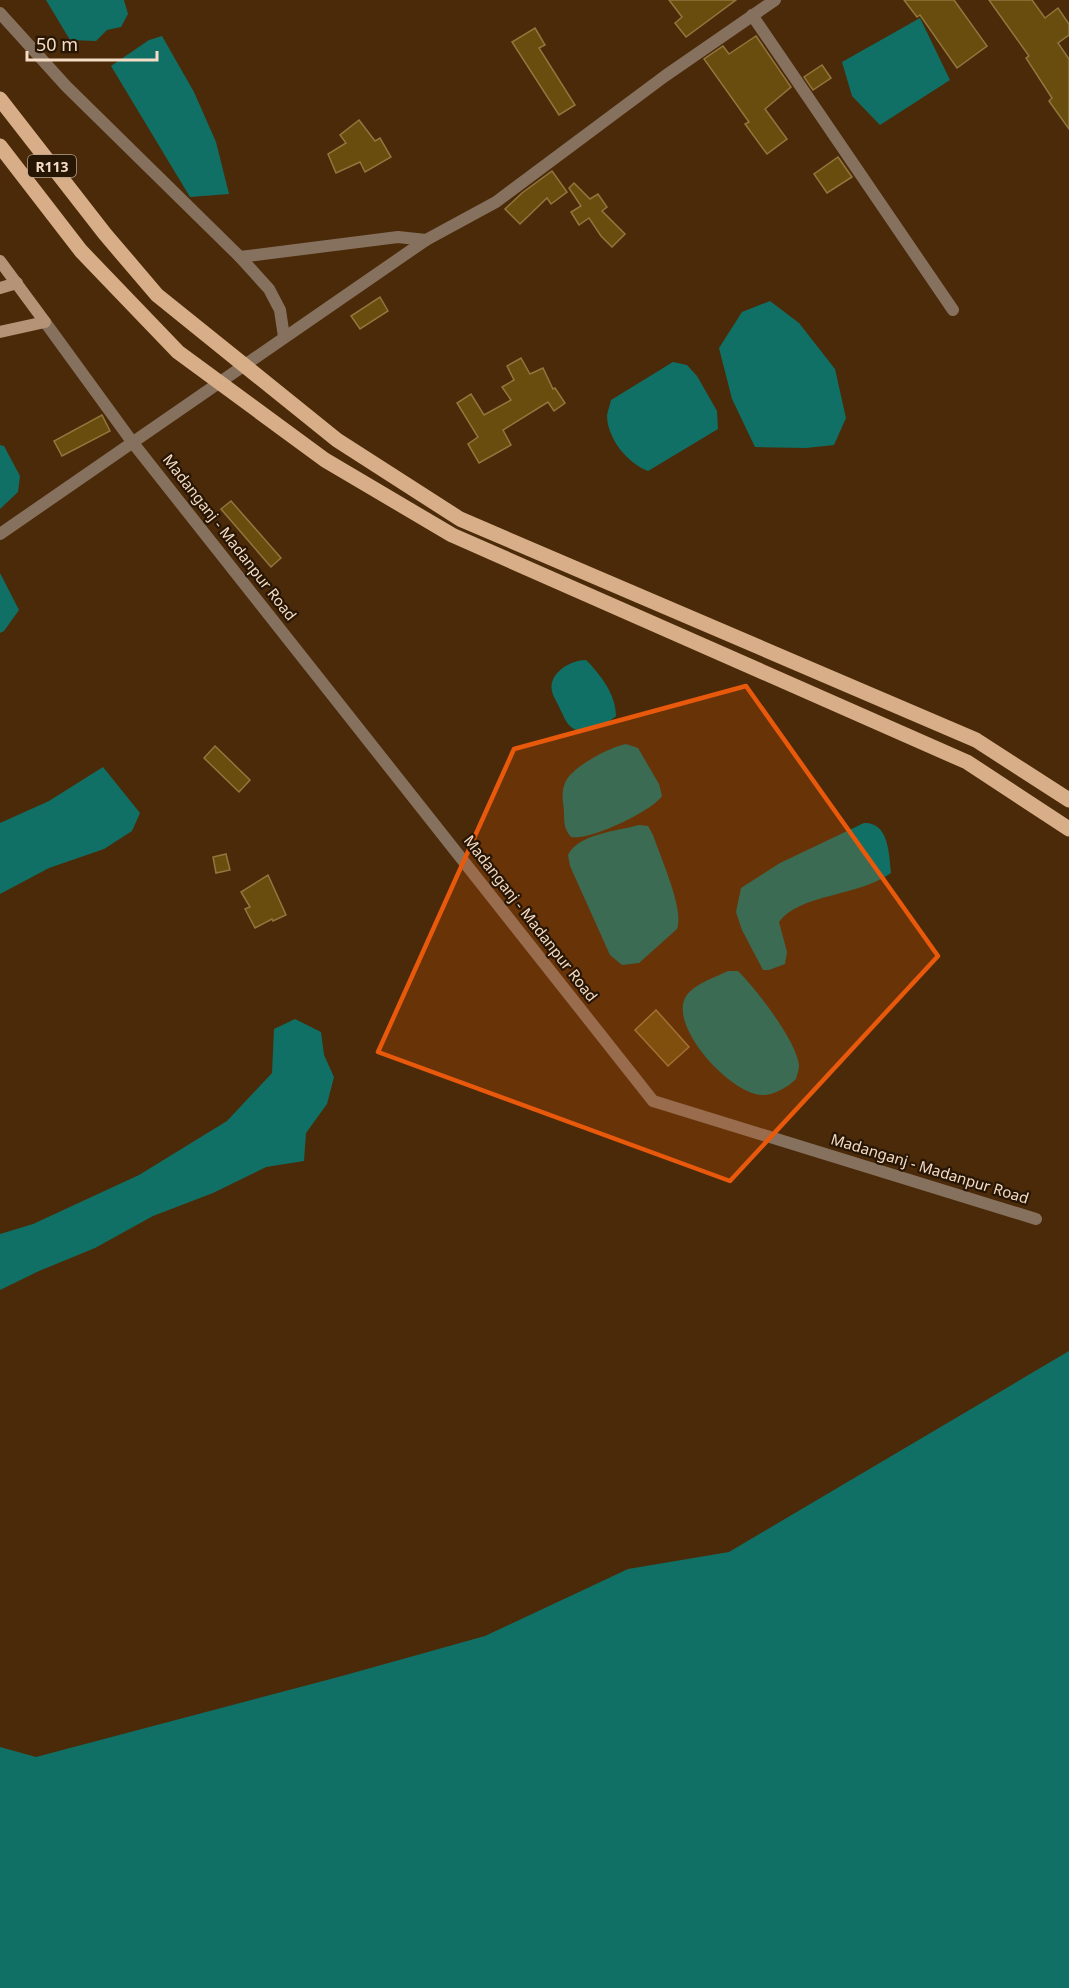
<svg xmlns="http://www.w3.org/2000/svg" width="1069" height="1988" viewBox="0 0 1069 1988" font-family="'Noto Sans',sans-serif">
  <style>
    .water { fill: #117065 }
    .building { fill: #684d0e; stroke: #92763e; stroke-width: 1.5 }
    .lines { fill: none; stroke-linecap: round; stroke-linejoin: round }
    .minor { stroke: #86715f; stroke-width: 12 }
    .tertiary { stroke: #86715f; stroke-width: 12 }
    .secondary { stroke: #b49377; stroke-width: 12 }
    .primary { stroke: #d8ae88; stroke-width: 15 }
    .marked { fill: #e8590c; fill-opacity: 0.2; stroke: #e8590c; stroke-width: 4.5; stroke-linejoin: round }
    .labels { text-anchor: middle; dominant-baseline: central; stroke-width: 4.5; stroke-linejoin: round; paint-order: stroke }
    .shield { fill: #281605; stroke: #b8a18c; stroke-width: 1.5 }
    .shield-label { font-size: 14px; font-weight: bold; fill: #f5dcc6 }
    .street-label { font-size: 15px; fill: #f5dcc6; stroke: #281605 }
  </style>
  <rect width="100%" height="100%" fill="#4a2a08"/>
  <g class="water">
    <path d="M 46,0 L 124,0 L 128,14 L 121,27 L 107,30 L 96,41 L 70,40 Z"/>
    <path d="M 920,18 L 950,80 L 880,125 L 852,96 L 842,62 Z"/>
    <path d="M 162,36 L 194,92 L 216,142 L 229,194 L 190,197 L 111,66 L 149,40 Z"/>
    <path d="M 770,301 L 799,323 L 835,369 L 846,418 L 834,445 L 806,448 L 755,447 L 732,399 L 719,348 L 742,312 Z"/>
    <path d="M 673,362 L 687,365 L 697,376 L 717,411 L 718,429 L 648,471 C 627,463 607,438 607,415 C 608,410 610,405 611,400 Z"/>
    <path d="M 0,445 L 4,446 L 20,476 L 18,492 L 0,509 Z"/>
    <path d="M 0,573 L 19,610 L 4,631 L 0,633 Z"/>
    <path d="M 586,660 C 601,675 616,695 616,716 C 605,725 583,740 569,725 C 565,721 563,714 560,709 C 558,703 553,697 552,691 C 548,673 571,660 586,660 Z"/>
    <path d="M 626,744 L 638,748 L 659,784 L 662,796 C 652,811 590,841 571,837 C 564,829 564,822 564,811 C 563,802 561,792 565,783 C 571,767 610,747 626,744 Z"/>
    <path d="M 103,767 L 140,813 L 132,831 L 104,849 L 49,868 L 0,894 L 0,823 L 49,801 Z"/>
    <path d="M 864,823 C 889,822 889,854 891,873 C 860,896 799,894 779,922 L 787,952 L 785,964 L 769,970 L 763,970 L 742,930 L 736,912 L 741,888 L 780,863 Z"/>
    <path d="M 639,825 L 648,826 L 653,835 C 660,856 685,911 677,929 L 639,963 L 622,965 L 610,955 L 570,866 L 568,855 C 578,834 617,831 639,825 Z"/>
    <path d="M 728,971 L 738,971 C 756,989 796,1040 799,1065 C 799,1070 797,1075 796,1079 C 788,1087 774,1095 763,1095 C 733,1096 670,1029 685,998 C 693,984 714,978 728,971 Z"/>
    <path d="M 295,1019 L 321,1032 L 324,1055 L 334,1077 L 327,1104 L 306,1133 L 304,1161 L 266,1167 L 213,1193 L 153,1216 L 95,1248 L 39,1271 L 0,1290 L 0,1234 L 33,1224 L 139,1175 L 227,1121 L 272,1073 L 274,1029 Z"/>
    <path d="M 1069,1351 L 1069,1988 L 0,1988 L 0,1747 L 36,1757 L 342,1676 L 485,1636 L 628,1569 L 729,1552 Z"/>
  </g>
  <g class="building">
    <path d="M 669,0 L 736,0 L 686,37 L 675,23 L 682,17 Z"/>
    <path d="M 904,0 L 954,0 L 987,46 L 957,68 L 920,15 L 917,17 Z"/>
    <path d="M 989,0 L 1032,0 L 1045,18 L 1058,8 L 1069,24 L 1069,35 L 1058,43 L 1069,59 L 1069,129 L 1049,101 L 1052,98 L 1026,58 L 1029,56 Z"/>
    <path d="M 535,28 L 545,45 L 539,48 L 575,105 L 559,115 L 512,42 Z"/>
    <path d="M 756,36 L 791,87 L 765,109 L 787,139 L 767,154 L 745,124 L 749,122 L 704,59 L 723,46 L 729,54 Z"/>
    <path d="M 822,65 L 831,78 L 813,90 L 804,77 Z"/>
    <path d="M 359,120 L 375,141 L 380,138 L 391,157 L 365,172 L 360,162 L 336,173 L 328,154 L 346,143 L 340,135 Z"/>
    <path d="M 838,157 L 852,177 L 827,193 L 814,174 Z"/>
    <path d="M 552,171 L 567,192 L 551,204 L 547,198 L 520,224 L 505,209 L 522,193 Z"/>
    <path d="M 574,183 L 590,199 L 598,194 L 607,207 L 602,211 L 625,234 L 612,247 L 601,236 L 589,218 L 579,225 L 571,212 L 581,206 L 569,188 Z"/>
    <path d="M 380,297 L 388,311 L 360,329 L 351,316 Z"/>
    <path d="M 521,358 L 530,374 L 543,368 L 553,389 L 555,388 L 565,403 L 554,411 L 548,402 L 503,430 L 511,445 L 479,463 L 468,444 L 478,437 L 457,403 L 471,394 L 484,415 L 511,400 L 502,387 L 514,380 L 507,366 Z"/>
    <path d="M 102,415 L 110,431 L 62,456 L 54,441 Z"/>
    <path d="M 231,501 L 281,558 L 271,567 L 221,509 Z"/>
    <path d="M 215,746 L 250,780 L 239,792 L 204,758 Z"/>
    <path d="M 226,854 L 230,870 L 216,873 L 213,857 Z"/>
    <path d="M 268,875 L 286,915 L 273,921 L 272,919 L 255,928 L 245,909 L 250,907 L 241,892 Z"/>
    <path d="M 656,1010 L 689,1047 L 668,1066 L 635,1030 Z"/>
  </g>
  <g class="lines">
    <g class="minor">
      <path d="M 0,13 L 66,86 L 240,257 L 269,289 L 280,310 L 284,337"/>
      <path d="M 752,15 L 953,310"/>
      <path d="M 240,257 L 398,237 L 426,240"/>
      <path d="M 133,443 L 653,1101 L 1036,1219"/>
    </g>
    <g class="tertiary">
      <path d="M 45,322 L 133,443"/>
      <path d="M 0,534 L 426,240 L 496,202 L 665,76 L 775,0"/>
    </g>
    <g class="secondary">
      <path d="M 0,261 L 45,322 L 0,332"/>
      <path d="M 0,288 L 17,283"/>
    </g>
    <g class="primary">
      <path d="M 0,99 L 105,234 L 157,295 L 337,440 L 460,519 L 976,740 L 1069,800"/>
      <path d="M 0,146 L 81,251 L 178,352 L 325,460 L 452,535 L 967,762 L 1069,829"/>
    </g>
  </g>
  <path class="marked" d="M 746,686 L 938,956 L 730,1181 L 378,1052 L 514,749 Z"/>
  <g class="labels">
    <rect class="shield" x="28" y="155" width="48" height="22" rx="4.5"/>
    <g class="shield-label">
      <text x="52" y="166">R113</text>
    </g>
    <g class="street-label">
      <text transform="translate(230 537) rotate(52)">Madanganj - Madanpur Road</text>
      <text transform="translate(531 918) rotate(52)">Madanganj - Madanpur Road</text>
      <text transform="translate(930 1168) rotate(17)">Madanganj - Madanpur Road</text>
    </g>
  </g>
  <path d="M27 51v9h130v-9" fill="none" stroke="#f5dcc6" stroke-width="3"/>
  <text x="36" y="51" font-size="18" fill="#f5dcc6" stroke="#281605" stroke-width="4.5" paint-order="stroke">50 m</text>
</svg>
